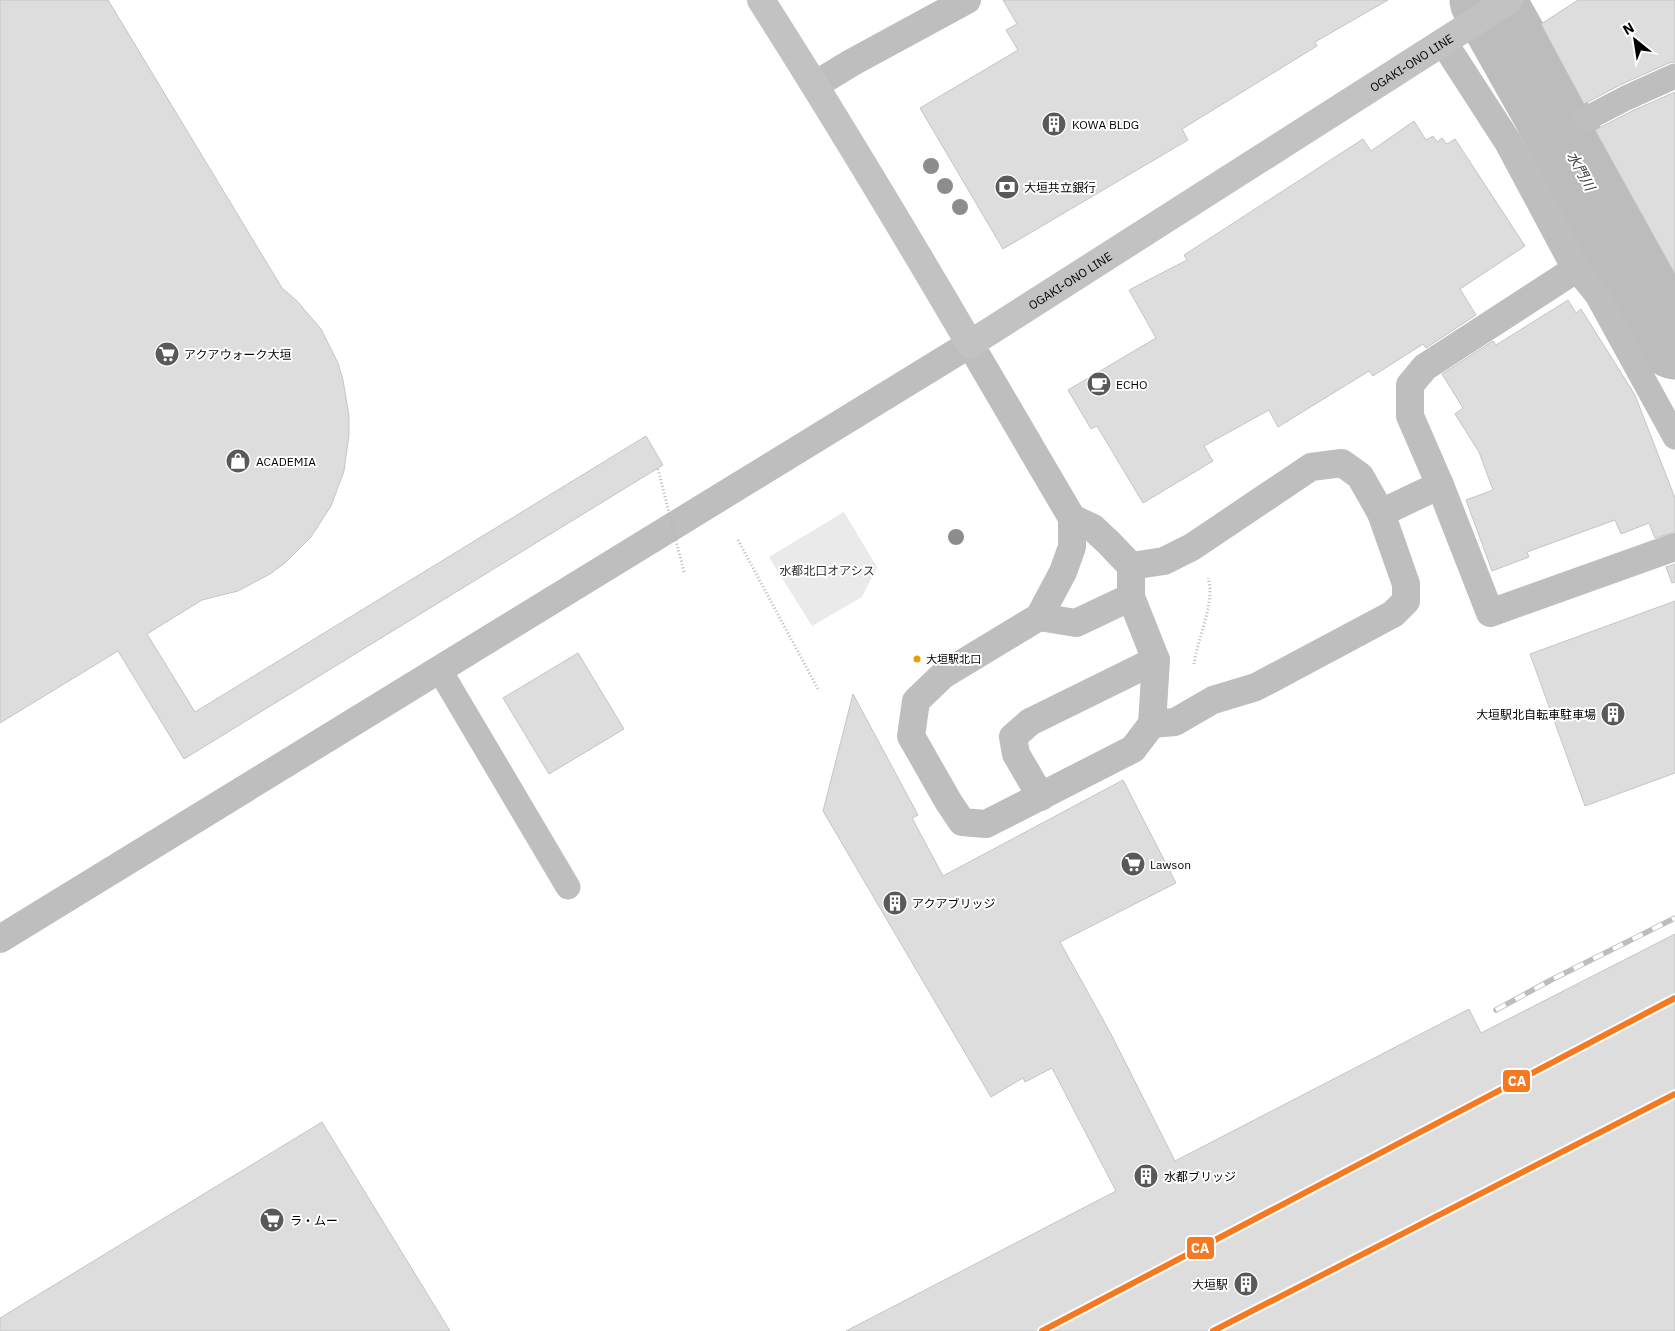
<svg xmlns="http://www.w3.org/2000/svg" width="1675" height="1331" viewBox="0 0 1675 1331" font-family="'IBM Plex Sans','Noto Sans JP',sans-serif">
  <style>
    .green { fill: #eaeaea }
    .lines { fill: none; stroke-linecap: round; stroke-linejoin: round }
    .river { stroke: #bcbcbc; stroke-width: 75 }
    .building { fill: #ddd; stroke: #c5c5c5 }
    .path { stroke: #b8b8b8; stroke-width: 3; stroke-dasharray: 1 2.5; stroke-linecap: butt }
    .service { stroke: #bebebe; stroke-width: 25 }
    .minor { stroke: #bebebe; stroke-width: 28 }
    .secondary { stroke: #c2c2c2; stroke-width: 28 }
    .rail-casing { stroke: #bdbdbd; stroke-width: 5.5 }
    .rail { stroke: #fff; stroke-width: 4; stroke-dasharray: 11; stroke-linecap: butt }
    .path-bridge { stroke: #b8b8b8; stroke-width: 3; stroke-dasharray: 1 2.5; stroke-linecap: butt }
    .rail-1-casing { stroke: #fff; stroke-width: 10 }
    .rail-1 { stroke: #f47921; stroke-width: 6 }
    .tree { fill: #8d8d8d }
    .bus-dot { fill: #eb9e00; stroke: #fff; stroke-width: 2 }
    .labels { text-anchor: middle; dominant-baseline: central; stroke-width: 4; stroke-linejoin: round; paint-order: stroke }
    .bus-label { font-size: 11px; fill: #000; stroke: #fff; text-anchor: start }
    .street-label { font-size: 12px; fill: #000; stroke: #fff }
    .poi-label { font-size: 12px; fill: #000; stroke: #fff; text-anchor: start }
    .park-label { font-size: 12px; fill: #303030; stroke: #fff }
    .water-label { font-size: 14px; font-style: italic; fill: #414141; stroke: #fff }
    .line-badge { stroke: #fff; stroke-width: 2 }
    .badge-label { font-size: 14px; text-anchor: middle; font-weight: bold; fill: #fff }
  </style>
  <rect width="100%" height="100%" fill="#fff"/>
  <path class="green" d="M 844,512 L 877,567 L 862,597 L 812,626 L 769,557 Z"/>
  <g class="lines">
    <path class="river" d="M 1487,0 L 1548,108 L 1618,240 L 1675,342"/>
  </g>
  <g class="building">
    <path d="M 0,0 L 108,0 L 282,288 L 297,301 L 321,329 L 338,363 L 343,380 L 349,416 L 349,435 L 344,471 L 331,506 L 311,537 L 285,563 L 270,574 L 238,591 L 202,600 L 147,634 L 195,712 L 646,436 L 663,465 L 184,759 L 118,651 L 0,723 Z"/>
    <path d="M 1003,0 L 1388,0 L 1315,42 L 1317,46 L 1182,129 L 1188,140 L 1003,249 L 920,108 L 1018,50 L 1006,30 L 1017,24 Z"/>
    <path d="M 1578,0 L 1675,0 L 1675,62 L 1669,63 L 1620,85 L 1584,104 L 1541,24 Z"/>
    <path d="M 1675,92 L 1675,274 L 1595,130 L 1632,111 Z"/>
    <path d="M 1414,121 L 1426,140 L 1433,136 L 1437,142 L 1442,138 L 1447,144 L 1455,139 L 1525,246 L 1460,289 L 1476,315 L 1426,348 L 1423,344 L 1373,376 L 1369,371 L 1278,427 L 1269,410 L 1204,446 L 1213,461 L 1143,503 L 1097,426 L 1091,429 L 1068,390 L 1156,338 L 1129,290 L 1187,260 L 1184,255 L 1363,139 L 1371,151 Z"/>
    <path d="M 1568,300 L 1576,313 L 1581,309 L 1635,395 L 1675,498 L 1675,532 L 1655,538 L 1649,523 L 1621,534 L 1615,520 L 1527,552 L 1529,557 L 1492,571 L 1466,500 L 1493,490 L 1479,452 L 1455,414 L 1463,408 L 1442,374 L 1493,341 L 1496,345 Z"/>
    <path d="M 1675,564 L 1675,582 L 1672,583 L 1666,567 Z"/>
    <path d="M 1675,601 L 1675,773 L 1585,806 L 1530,654 Z"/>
    <path d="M 578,653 L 624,729 L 549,774 L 503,698 Z"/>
    <path d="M 853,694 L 918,815 L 912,818 L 943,876 L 1123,780 L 1176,883 L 1060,942 L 1111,1034 L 1175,1161 L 1469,1009 L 1481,1033 L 1675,934 L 1675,1331 L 846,1331 L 1116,1191 L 1052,1068 L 1025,1082 L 1023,1078 L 991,1097 L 823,811 Z"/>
    <path d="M 322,1122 L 450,1331 L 0,1331 L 0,1318 Z"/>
  </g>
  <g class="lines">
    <g class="path">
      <path d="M 738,540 L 818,689"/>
      <path d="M 1194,664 C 1197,640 1216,601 1208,578"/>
    </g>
    <g class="service">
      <path d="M 1586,119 L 1626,98 L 1675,76"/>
      <path d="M 1576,269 L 1597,295 L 1675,437"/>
      <path d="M 439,669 L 568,887"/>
    </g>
    <g class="minor">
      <path d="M 1444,43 L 1508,142 L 1576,269 L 1425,367 L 1410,385 L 1410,416 L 1440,485 L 1490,613 L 1675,547"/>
      <path d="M 815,85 L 851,63 L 967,0"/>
      <path d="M 1381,513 L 1440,485"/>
      <path d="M 1072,518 L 1093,528 L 1109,543 L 1131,566 L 1164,561 L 1192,547 L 1311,467 L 1342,463 L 1360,476 L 1381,513 L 1406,584 L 1406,601 L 1393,614 L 1256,687 L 1213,700 L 1175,722 L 1152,724"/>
      <path d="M 1039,617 L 1076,623 L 1131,597"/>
      <path d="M 1041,797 L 1016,754 L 1013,737 L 1030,722 L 1156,660"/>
      <path d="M 0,939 L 970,344 L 1072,518 L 1072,547 L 1063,572 L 1039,617 L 943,675 L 916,701 L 911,736 L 948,801 L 962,822 L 986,824 L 1133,749 L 1152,724 L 1156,660 L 1131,597 L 1131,566"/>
    </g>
    <path class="secondary" id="s1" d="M 761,0 C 833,113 902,228 970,344 L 1509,0"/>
    <defs>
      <path id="rail" d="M 1496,1010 L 1551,980 L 1675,918"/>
    </defs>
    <use href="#rail" class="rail-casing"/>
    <use href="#rail" class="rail"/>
    <path class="path-bridge" d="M 658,469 L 684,572"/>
    <defs>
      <g id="rail-1">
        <path d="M 1042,1331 L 1675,998"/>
        <path d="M 1213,1331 L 1675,1094"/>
      </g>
    </defs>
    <use href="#rail-1" class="rail-1-casing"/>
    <use href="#rail-1" class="rail-1"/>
  </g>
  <g class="tree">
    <circle cx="931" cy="166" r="8"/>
    <circle cx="945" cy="186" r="8"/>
    <circle cx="960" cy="207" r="8"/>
    <circle cx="956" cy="537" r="8"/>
  </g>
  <defs>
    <symbol id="building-disc" viewBox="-11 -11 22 22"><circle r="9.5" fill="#595959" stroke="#fff"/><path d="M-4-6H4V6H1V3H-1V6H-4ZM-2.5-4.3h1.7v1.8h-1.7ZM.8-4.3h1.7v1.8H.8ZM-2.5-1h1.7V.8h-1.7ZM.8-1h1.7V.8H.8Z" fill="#fff"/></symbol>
    <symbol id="bank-disc" viewBox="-11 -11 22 22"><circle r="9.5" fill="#595959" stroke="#fff"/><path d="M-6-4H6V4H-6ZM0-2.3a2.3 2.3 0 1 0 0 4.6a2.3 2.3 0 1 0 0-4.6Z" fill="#fff"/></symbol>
    <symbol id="supermarket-disc" viewBox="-11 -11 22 22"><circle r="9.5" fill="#595959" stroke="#fff"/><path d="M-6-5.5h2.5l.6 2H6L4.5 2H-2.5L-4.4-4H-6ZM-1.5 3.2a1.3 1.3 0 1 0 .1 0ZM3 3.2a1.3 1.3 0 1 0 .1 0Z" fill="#fff"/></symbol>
    <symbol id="cafe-disc" viewBox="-11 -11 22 22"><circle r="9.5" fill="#595959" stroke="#fff"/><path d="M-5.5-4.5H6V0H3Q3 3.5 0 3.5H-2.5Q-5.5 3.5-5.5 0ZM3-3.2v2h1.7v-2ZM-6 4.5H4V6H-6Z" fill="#fff"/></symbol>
    <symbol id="shop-disc" viewBox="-11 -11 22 22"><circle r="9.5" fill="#595959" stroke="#fff"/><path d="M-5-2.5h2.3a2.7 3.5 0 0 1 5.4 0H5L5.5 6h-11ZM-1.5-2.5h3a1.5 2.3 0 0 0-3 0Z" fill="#fff"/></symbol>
  </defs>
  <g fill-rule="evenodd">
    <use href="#building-disc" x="1040" y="110" width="28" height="28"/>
    <use href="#bank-disc" x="993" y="173" width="28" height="28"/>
    <use href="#supermarket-disc" x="153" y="340" width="28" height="28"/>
    <use href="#cafe-disc" x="1085" y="370" width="28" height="28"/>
    <use href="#shop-disc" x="224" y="447" width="28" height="28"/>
    <use href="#building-disc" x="1599" y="700" width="28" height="28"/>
    <use href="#supermarket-disc" x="1119" y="850" width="28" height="28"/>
    <use href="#building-disc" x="881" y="889" width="28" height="28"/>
    <use href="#building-disc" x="1132" y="1162" width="28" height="28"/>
    <use href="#supermarket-disc" x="258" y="1206" width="28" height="28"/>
    <use href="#building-disc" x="1232" y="1270" width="28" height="28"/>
  </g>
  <circle class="bus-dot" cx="917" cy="659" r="4.5"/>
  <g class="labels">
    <g class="bus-label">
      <text x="926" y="659">大垣駅北口</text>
    </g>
    <g class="street-label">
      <text stroke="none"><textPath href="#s1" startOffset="926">OGAKI-ONO LINE</textPath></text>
      <text stroke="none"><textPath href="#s1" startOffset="521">OGAKI-ONO LINE</textPath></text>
    </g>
    <g class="poi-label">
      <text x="1072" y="124">KOWA BLDG</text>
      <text x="1024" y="187">大垣共立銀行</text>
      <text x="184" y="354">アクアウォーク大垣</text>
      <text x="1116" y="384">ECHO</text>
      <text x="256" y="461">ACADEMIA</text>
      <text x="1596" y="714" text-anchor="end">大垣駅北自転車駐車場</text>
      <text x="1150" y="864">Lawson</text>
      <text x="912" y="903">アクアブリッジ</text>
      <text x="1164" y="1176">水都ブリッジ</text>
      <text x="290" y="1220">ラ・ムー</text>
      <text x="1228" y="1284" text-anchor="end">大垣駅</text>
    </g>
    <g class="park-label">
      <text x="827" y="570">水都北口オアシス</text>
    </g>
    <g class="water-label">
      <text transform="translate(1581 171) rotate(61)">水門川</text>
    </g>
  </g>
  <g class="line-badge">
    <rect x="1502" y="1069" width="29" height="24" rx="5" fill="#f47921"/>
    <rect x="1186" y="1236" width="29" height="24" rx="5" fill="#f47921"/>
  </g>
  <g class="badge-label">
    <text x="1517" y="1086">CA</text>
    <text x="1200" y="1253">CA</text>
  </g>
  <g transform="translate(1635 40) rotate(330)" stroke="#ffffff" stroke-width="4" paint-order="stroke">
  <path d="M0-4L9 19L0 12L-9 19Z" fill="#000000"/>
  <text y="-8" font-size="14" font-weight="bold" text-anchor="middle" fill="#000000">N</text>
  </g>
</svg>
